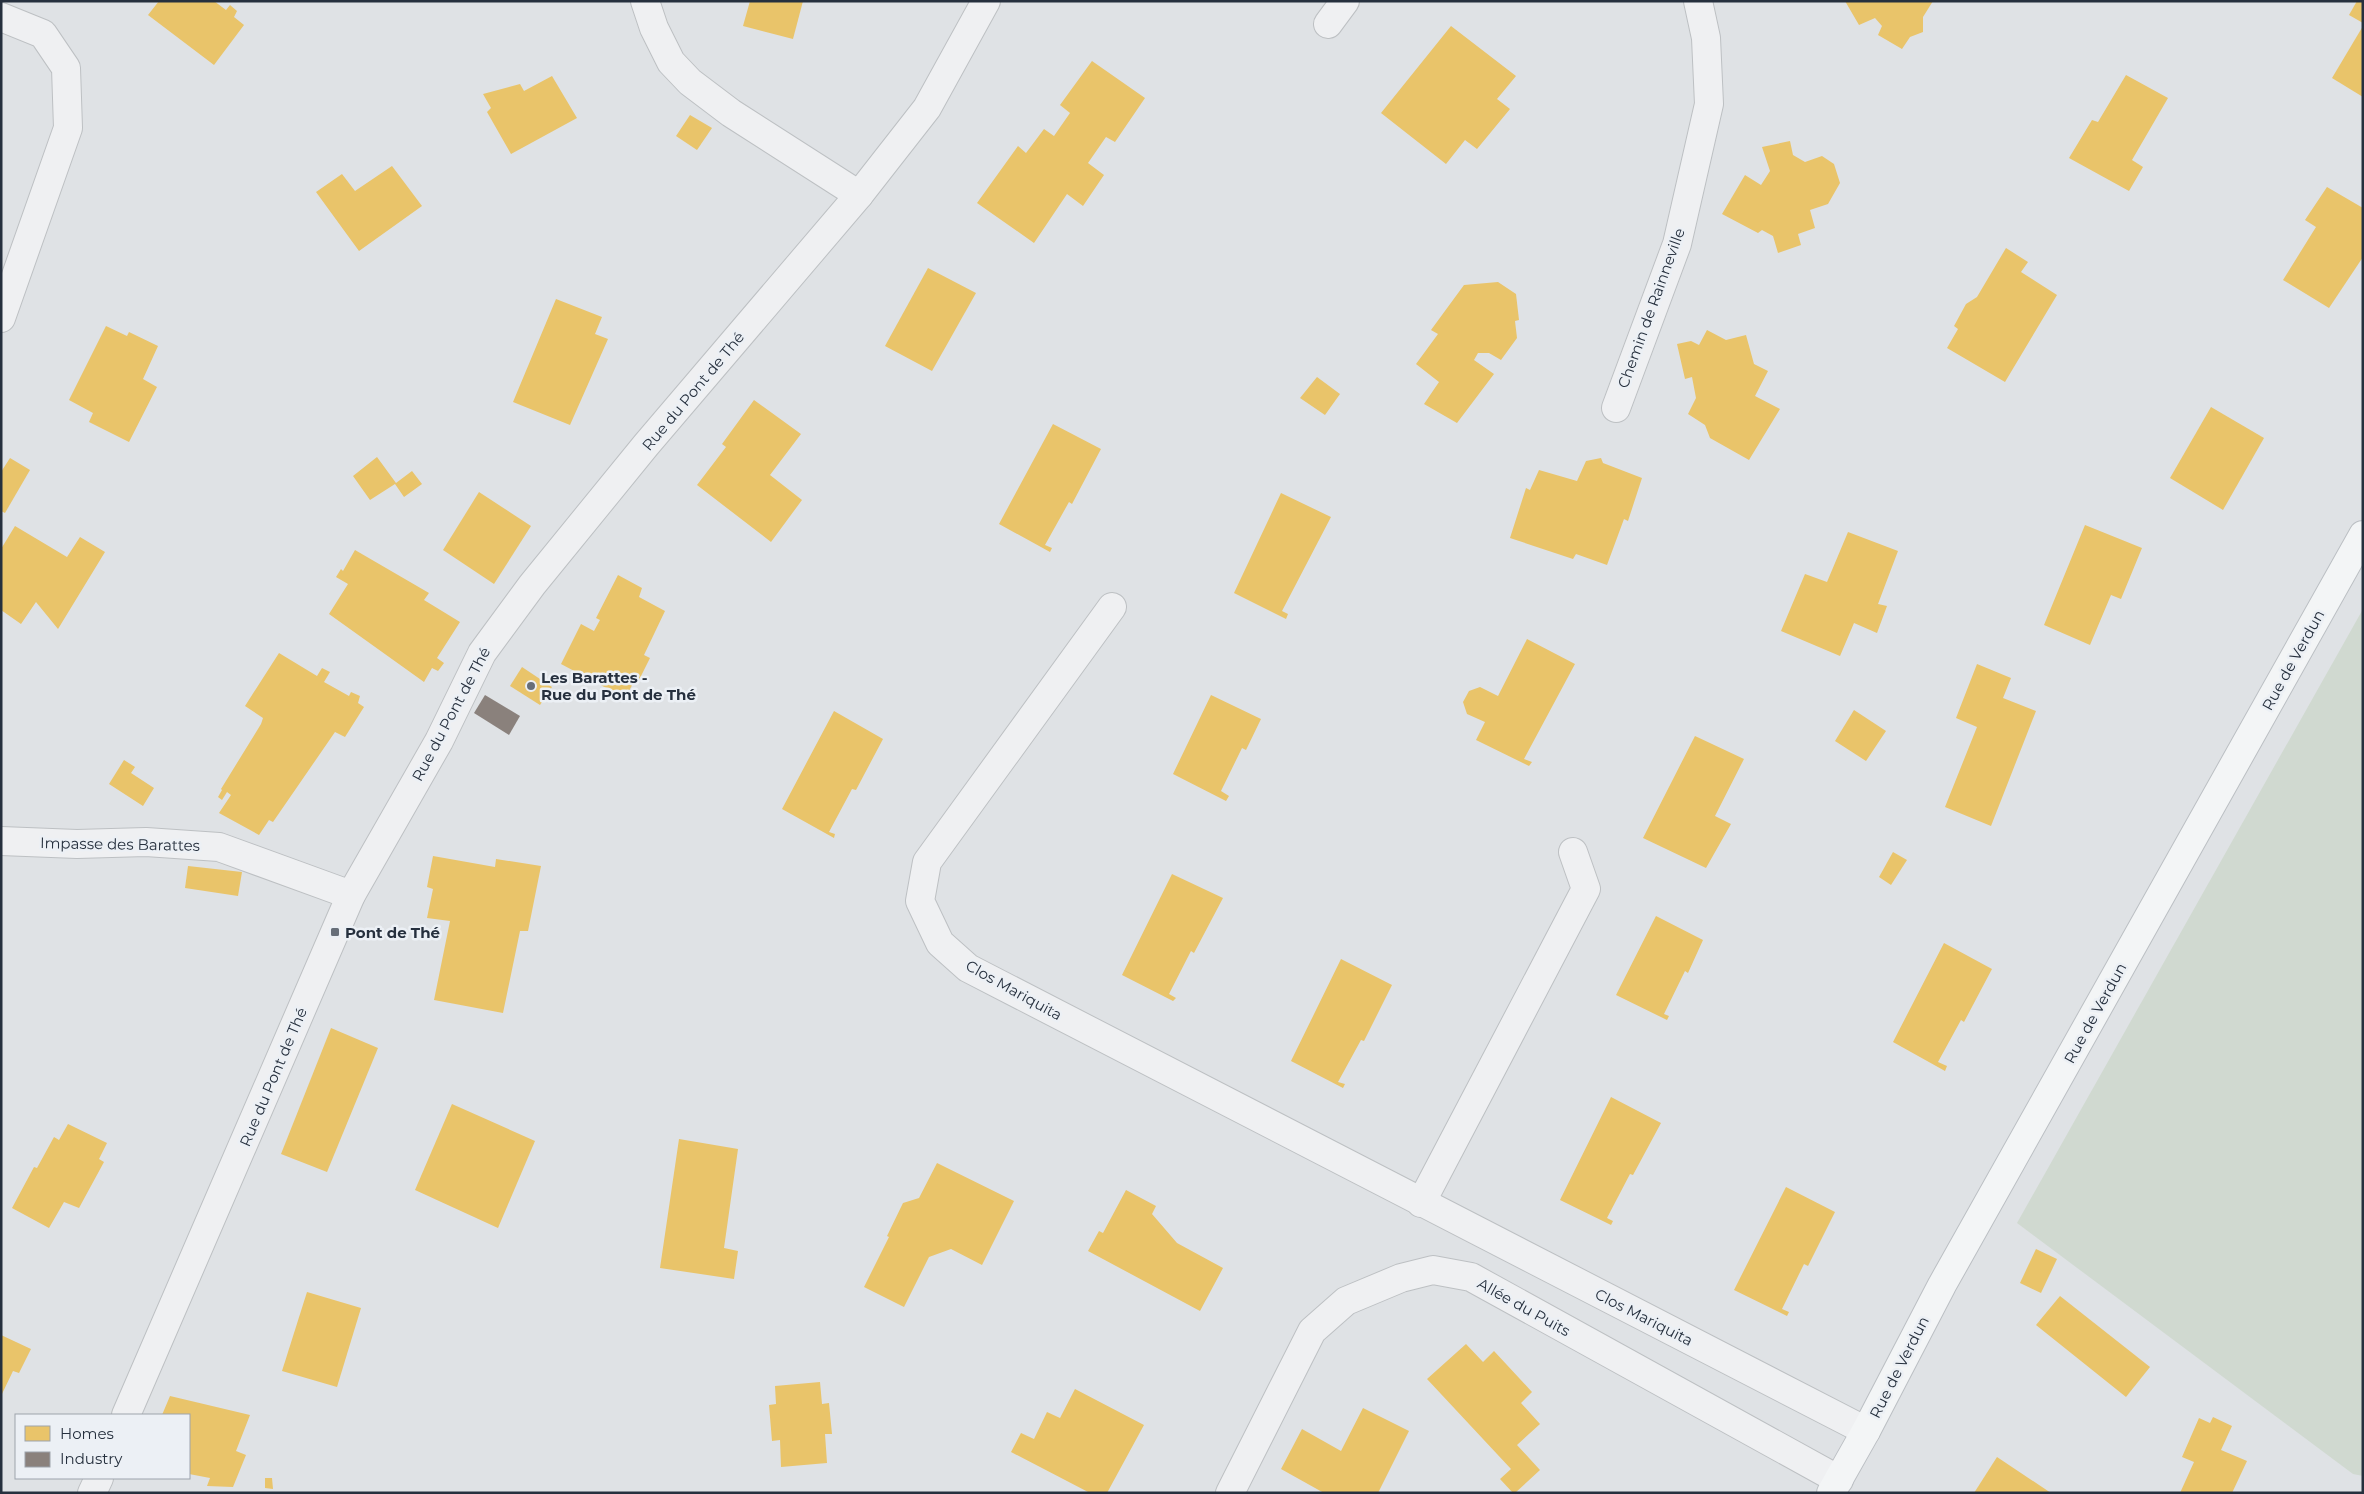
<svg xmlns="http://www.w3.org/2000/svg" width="2364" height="1494" viewBox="0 0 2364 1494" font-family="Montserrat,sans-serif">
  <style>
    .green { fill: #d0d9d0 }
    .homes { fill: #e9c46a }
    .industry { fill: #8a817c }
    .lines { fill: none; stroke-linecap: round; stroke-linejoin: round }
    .minor-casing { stroke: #bdc0c3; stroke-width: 30 }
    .major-casing { stroke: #bbbfc3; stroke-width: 30 }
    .minor { stroke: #eff0f2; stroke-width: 28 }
    .major { stroke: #f3f5f6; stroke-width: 28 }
    .poi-dot { fill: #676e78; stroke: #ecf0f5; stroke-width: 2 }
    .labels { text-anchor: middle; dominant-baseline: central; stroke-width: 5; stroke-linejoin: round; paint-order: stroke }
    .street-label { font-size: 15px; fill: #26303e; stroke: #ecf0f5 }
    .poi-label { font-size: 15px; font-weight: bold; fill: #26303e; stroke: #ecf0f5; text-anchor: start }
  </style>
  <rect width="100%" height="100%" fill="#dfe2e5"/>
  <path class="green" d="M 2363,609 L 2363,1476 L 2353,1474 L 2017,1223 Z"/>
  <g class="homes">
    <path d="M 159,1 L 214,1 L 226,10 L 230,5 L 237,11 L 234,17 L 244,25 L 214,65 L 148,15 Z"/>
    <path d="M 750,1 L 803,1 L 793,39 L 743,26 Z"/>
    <path d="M 1845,1 L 1933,1 L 1923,17 L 1923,32 L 1910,37 L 1902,49 L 1878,35 L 1882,26 L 1875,18 L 1859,25 Z"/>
    <path d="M 2357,1 L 2363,1 L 2363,23 L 2349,15 Z"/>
    <path d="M 1451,26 L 1516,76 L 1497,99 L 1510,109 L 1477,149 L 1465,140 L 1446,164 L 1381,113 Z"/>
    <path d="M 2363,26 L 2363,97 L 2332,78 Z"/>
    <path d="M 1092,61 L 1145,98 L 1115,142 L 1106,137 L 1088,163 L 1104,175 L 1083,206 L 1067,194 L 1034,243 L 977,203 L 1018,146 L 1026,153 L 1044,129 L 1054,136 L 1070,113 L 1060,105 Z"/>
    <path d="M 2126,75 L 2168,98 L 2132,160 L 2143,167 L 2129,191 L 2069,158 L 2092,120 L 2098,122 Z"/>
    <path d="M 552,76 L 577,118 L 511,154 L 487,112 L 491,108 L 483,94 L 520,84 L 524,91 Z"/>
    <path d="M 690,115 L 712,128 L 697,150 L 676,136 Z"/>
    <path d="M 1790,141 L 1793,155 L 1805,162 L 1822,156 L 1834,164 L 1840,183 L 1828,204 L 1810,210 L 1815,228 L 1798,234 L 1801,245 L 1778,253 L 1773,236 L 1762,230 L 1758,233 L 1722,214 L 1745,175 L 1761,185 L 1770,171 L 1762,147 Z"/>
    <path d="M 392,166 L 422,206 L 359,251 L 316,192 L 342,174 L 355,191 Z"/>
    <path d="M 2327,187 L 2363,208 L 2363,257 L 2329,308 L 2283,280 L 2316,227 L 2305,220 Z"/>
    <path d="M 2006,248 L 2028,262 L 2021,272 L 2057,295 L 2005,382 L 1947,348 L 1958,329 L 1954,326 L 1966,304 L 1977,297 Z"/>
    <path d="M 928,268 L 976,293 L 932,371 L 885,346 Z"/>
    <path d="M 1498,282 L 1516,294 L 1519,320 L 1515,321 L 1517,338 L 1501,360 L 1489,353 L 1478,353 L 1474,360 L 1494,374 L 1457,423 L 1424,404 L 1439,382 L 1416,364 L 1438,334 L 1431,330 L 1464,285 Z"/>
    <path d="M 556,299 L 602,317 L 595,334 L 608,339 L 570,425 L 513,402 Z"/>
    <path d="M 106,326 L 127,336 L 129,332 L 158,346 L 143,379 L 157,387 L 129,442 L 89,422 L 93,413 L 69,400 Z"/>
    <path d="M 1707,330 L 1726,340 L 1746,335 L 1754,364 L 1768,371 L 1755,396 L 1780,409 L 1749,460 L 1710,438 L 1705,425 L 1688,414 L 1696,398 L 1692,377 L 1685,379 L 1677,344 L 1691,341 L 1699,345 Z"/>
    <path d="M 1317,377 L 1340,394 L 1325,415 L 1300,398 Z"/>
    <path d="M 754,400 L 801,434 L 770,475 L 802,500 L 771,542 L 697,485 L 726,447 L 722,444 Z"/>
    <path d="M 2211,407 L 2264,438 L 2223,510 L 2170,478 Z"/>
    <path d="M 1053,424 L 1101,449 L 1072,504 L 1069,502 L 1045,545 L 1052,548 L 1050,552 L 999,524 Z"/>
    <path d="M 377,457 L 396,483 L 412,471 L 422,484 L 404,497 L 395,484 L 370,500 L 353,476 Z"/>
    <path d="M 10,458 L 30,470 L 5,513 L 1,511 L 1,472 Z"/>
    <path d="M 1601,458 L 1603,463 L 1642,478 L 1628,521 L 1624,519 L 1607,565 L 1576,554 L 1573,559 L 1510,538 L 1526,488 L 1530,490 L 1539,470 L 1577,481 L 1586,461 Z"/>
    <path d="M 479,492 L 531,526 L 494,584 L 443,550 Z"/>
    <path d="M 1281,493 L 1331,517 L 1282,611 L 1288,614 L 1286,619 L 1234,593 Z"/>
    <path d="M 2085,525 L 2142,548 L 2121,599 L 2111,595 L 2090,645 L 2044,625 Z"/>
    <path d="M 15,526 L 67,557 L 80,537 L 105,552 L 58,629 L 36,602 L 21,624 L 1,610 L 1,549 Z"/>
    <path d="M 1848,532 L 1898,551 L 1878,604 L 1887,606 L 1877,633 L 1854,623 L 1840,656 L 1781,631 L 1805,574 L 1827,582 Z"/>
    <path d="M 355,550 L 429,593 L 424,600 L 460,622 L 437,658 L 444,663 L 438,671 L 432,668 L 424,682 L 329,614 L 348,584 L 336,577 L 341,569 L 343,571 Z"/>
    <path d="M 618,575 L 642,588 L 639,597 L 665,611 L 644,655 L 650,658 L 638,682 L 635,680 L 625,698 L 561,664 L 581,624 L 594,631 L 600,620 L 596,618 Z"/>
    <path d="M 1527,639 L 1575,664 L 1524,759 L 1532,762 L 1529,766 L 1476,740 L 1485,722 L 1467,714 L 1463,702 L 1469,691 L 1480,687 L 1498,696 Z"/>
    <path d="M 279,653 L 317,676 L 322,668 L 330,672 L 324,682 L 349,696 L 351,692 L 360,696 L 358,703 L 364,707 L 345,737 L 335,732 L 273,822 L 269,820 L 259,835 L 219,813 L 231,795 L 227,792 L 222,800 L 218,797 L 222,790 L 221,789 L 261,724 L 263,718 L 245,706 Z"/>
    <path d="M 1977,664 L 2011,678 L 2003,698 L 2036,711 L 1991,826 L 1945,807 L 1977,727 L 1956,718 Z"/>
    <path d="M 522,667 L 552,687 L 540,705 L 510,686 Z"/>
    <path d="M 1211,695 L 1261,719 L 1246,750 L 1242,748 L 1221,791 L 1229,796 L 1226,801 L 1173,774 Z"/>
    <path d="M 1854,710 L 1886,731 L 1866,761 L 1835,741 Z"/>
    <path d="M 834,711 L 883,739 L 856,790 L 852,789 L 829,832 L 835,834 L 834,838 L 782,809 Z"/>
    <path d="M 1695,736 L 1744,759 L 1715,816 L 1731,824 L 1706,868 L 1643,838 Z"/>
    <path d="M 124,760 L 135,767 L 131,773 L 154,788 L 143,806 L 109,784 Z"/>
    <path d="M 1893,852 L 1907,860 L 1891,885 L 1879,877 Z"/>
    <path d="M 433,856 L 495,867 L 496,859 L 541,866 L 528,931 L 520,931 L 503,1013 L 434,1000 L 450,921 L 427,918 L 433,889 L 427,887 Z"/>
    <path d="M 188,866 L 242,872 L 238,896 L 185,888 Z"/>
    <path d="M 1172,874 L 1223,898 L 1194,953 L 1191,951 L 1169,994 L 1176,998 L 1173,1001 L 1122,975 Z"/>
    <path d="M 1656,916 L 1703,940 L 1688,973 L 1685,971 L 1664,1014 L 1669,1016 L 1667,1020 L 1616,995 Z"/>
    <path d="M 1944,943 L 1992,969 L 1964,1022 L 1961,1020 L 1938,1062 L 1947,1066 L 1945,1071 L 1893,1042 Z"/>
    <path d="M 1341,959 L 1392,985 L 1364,1041 L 1361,1040 L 1338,1082 L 1345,1084 L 1343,1088 L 1291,1061 Z"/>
    <path d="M 331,1028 L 378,1048 L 327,1172 L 281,1154 Z"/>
    <path d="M 1611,1097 L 1661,1123 L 1633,1175 L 1630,1174 L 1607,1218 L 1613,1221 L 1611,1225 L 1560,1200 Z"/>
    <path d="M 452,1104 L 535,1141 L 498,1228 L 415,1190 Z"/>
    <path d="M 68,1124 L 107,1143 L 99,1159 L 104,1162 L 79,1208 L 64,1202 L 49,1228 L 12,1208 L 34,1167 L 37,1168 L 54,1137 L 59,1140 Z"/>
    <path d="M 679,1139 L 738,1149 L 724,1248 L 738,1251 L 734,1279 L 660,1268 Z"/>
    <path d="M 937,1163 L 1014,1201 L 982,1265 L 951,1249 L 929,1257 L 904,1307 L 864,1287 L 889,1237 L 887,1236 L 903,1203 L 919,1198 Z"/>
    <path d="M 1786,1187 L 1835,1212 L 1808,1266 L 1804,1264 L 1782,1309 L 1789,1312 L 1787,1316 L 1734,1290 Z"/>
    <path d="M 1126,1190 L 1156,1206 L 1152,1214 L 1177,1243 L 1223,1268 L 1200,1311 L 1088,1251 L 1099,1231 L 1103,1233 Z"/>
    <path d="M 2036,1249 L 2057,1259 L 2041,1293 L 2020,1283 Z"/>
    <path d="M 307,1292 L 361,1308 L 337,1387 L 282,1371 Z"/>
    <path d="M 2060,1296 L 2150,1367 L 2126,1397 L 2036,1325 Z"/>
    <path d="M 1,1335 L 31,1349 L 19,1373 L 13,1371 L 1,1396 Z"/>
    <path d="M 1466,1344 L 1483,1362 L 1494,1351 L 1532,1392 L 1521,1403 L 1540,1424 L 1517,1445 L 1540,1470 L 1515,1493 L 1513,1493 L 1500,1479 L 1511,1469 L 1427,1379 Z"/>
    <path d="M 820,1382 L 822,1404 L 829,1403 L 832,1434 L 825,1434 L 827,1463 L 781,1467 L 780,1440 L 772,1441 L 769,1405 L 776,1404 L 775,1386 Z"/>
    <path d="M 1075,1389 L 1144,1425 L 1107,1493 L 1090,1493 L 1011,1452 L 1021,1433 L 1034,1439 L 1047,1412 L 1060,1418 Z"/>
    <path d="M 170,1396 L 250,1415 L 236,1451 L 246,1455 L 233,1487 L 207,1486 L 210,1478 L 189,1474 L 189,1415 L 162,1415 Z"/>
    <path d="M 1363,1408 L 1409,1431 L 1378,1493 L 1324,1493 L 1281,1469 L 1302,1429 L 1341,1451 Z"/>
    <path d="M 2213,1417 L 2232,1426 L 2221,1450 L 2247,1461 L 2232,1493 L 2180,1493 L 2194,1462 L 2182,1457 L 2199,1418 L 2210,1423 Z"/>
    <path d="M 1997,1457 L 2051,1493 L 1974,1493 Z"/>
    <path d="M 265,1478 L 272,1478 L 273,1489 L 265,1488 Z"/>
  </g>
  <path class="industry" d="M 485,695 L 520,716 L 509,735 L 474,713 Z"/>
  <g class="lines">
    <defs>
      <g id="minor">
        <path d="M 645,1 L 654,28 L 671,62 L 690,82 L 731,113 L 859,195"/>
        <path d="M 1,17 L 43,34 L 66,68 L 68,128 L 1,318"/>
        <path d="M 1328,24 L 1345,1"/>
        <path d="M 1616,408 L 1677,244 L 1709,104 L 1706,38 L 1698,1"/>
        <path d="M 1112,607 L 927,862 L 920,901 L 940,943 L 968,968 L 1866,1431"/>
        <path d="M 1,841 L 77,844 L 146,842 L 219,847 L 351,895"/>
        <path d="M 1421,1203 L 1586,889 L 1573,852"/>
        <path d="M 126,1415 L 351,895 L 439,741 L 482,653 L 532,585 L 646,445 L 859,195 L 927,108 L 986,1"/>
        <path d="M 92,1493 L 99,1478"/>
        <path d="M 1230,1493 L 1312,1331 L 1346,1301 L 1401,1278 L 1433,1270 L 1471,1277 L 1839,1480"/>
      </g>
      <path id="major" d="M 1831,1493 L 1866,1431 L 1942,1285 L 2363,535"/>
    </defs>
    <use href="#minor" class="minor-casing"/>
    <use href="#major" class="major-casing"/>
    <use href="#minor" class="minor"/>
    <use href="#major" class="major"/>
  </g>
  <g class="poi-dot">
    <circle cx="531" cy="686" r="5"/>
    <rect x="330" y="927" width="10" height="10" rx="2.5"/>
  </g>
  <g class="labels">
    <g class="street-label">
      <text transform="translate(1651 308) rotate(-70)">Chemin de Rainneville</text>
      <text transform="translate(693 391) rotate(-50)">Rue du Pont de Thé</text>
      <text transform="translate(2293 660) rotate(-61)">Rue de Verdun</text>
      <text transform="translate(451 714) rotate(-62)">Rue du Pont de Thé</text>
      <text transform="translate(120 844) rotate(1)">Impasse des Barattes</text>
      <text transform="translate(1014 990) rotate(29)">Clos Mariquita</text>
      <text transform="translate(2095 1013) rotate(-61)">Rue de Verdun</text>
      <text transform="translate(273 1077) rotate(-67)">Rue du Pont de Thé</text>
      <text transform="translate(1524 1307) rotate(29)">Allée du Puits</text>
      <text transform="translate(1644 1317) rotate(27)">Clos Mariquita</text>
      <text transform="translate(1899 1367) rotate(-63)">Rue de Verdun</text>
    </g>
    <g class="poi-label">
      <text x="541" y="677">Les Barattes -<tspan x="541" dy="17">Rue du Pont de Thé</tspan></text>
      <text x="345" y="932">Pont de Thé</text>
    </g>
  </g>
  <rect width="2364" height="1494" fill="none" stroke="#26303e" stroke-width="5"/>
  <rect x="15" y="1414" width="175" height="65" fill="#ecf0f5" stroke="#9da3ac"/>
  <rect x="25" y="1426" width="25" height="15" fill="#e9c46a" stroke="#9da3ac"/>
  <text x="60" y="1439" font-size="15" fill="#26303e">Homes</text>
  <rect x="25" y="1452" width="25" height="15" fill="#8a817c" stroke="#9da3ac"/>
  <text x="60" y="1464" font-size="15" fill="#26303e">Industry</text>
</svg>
